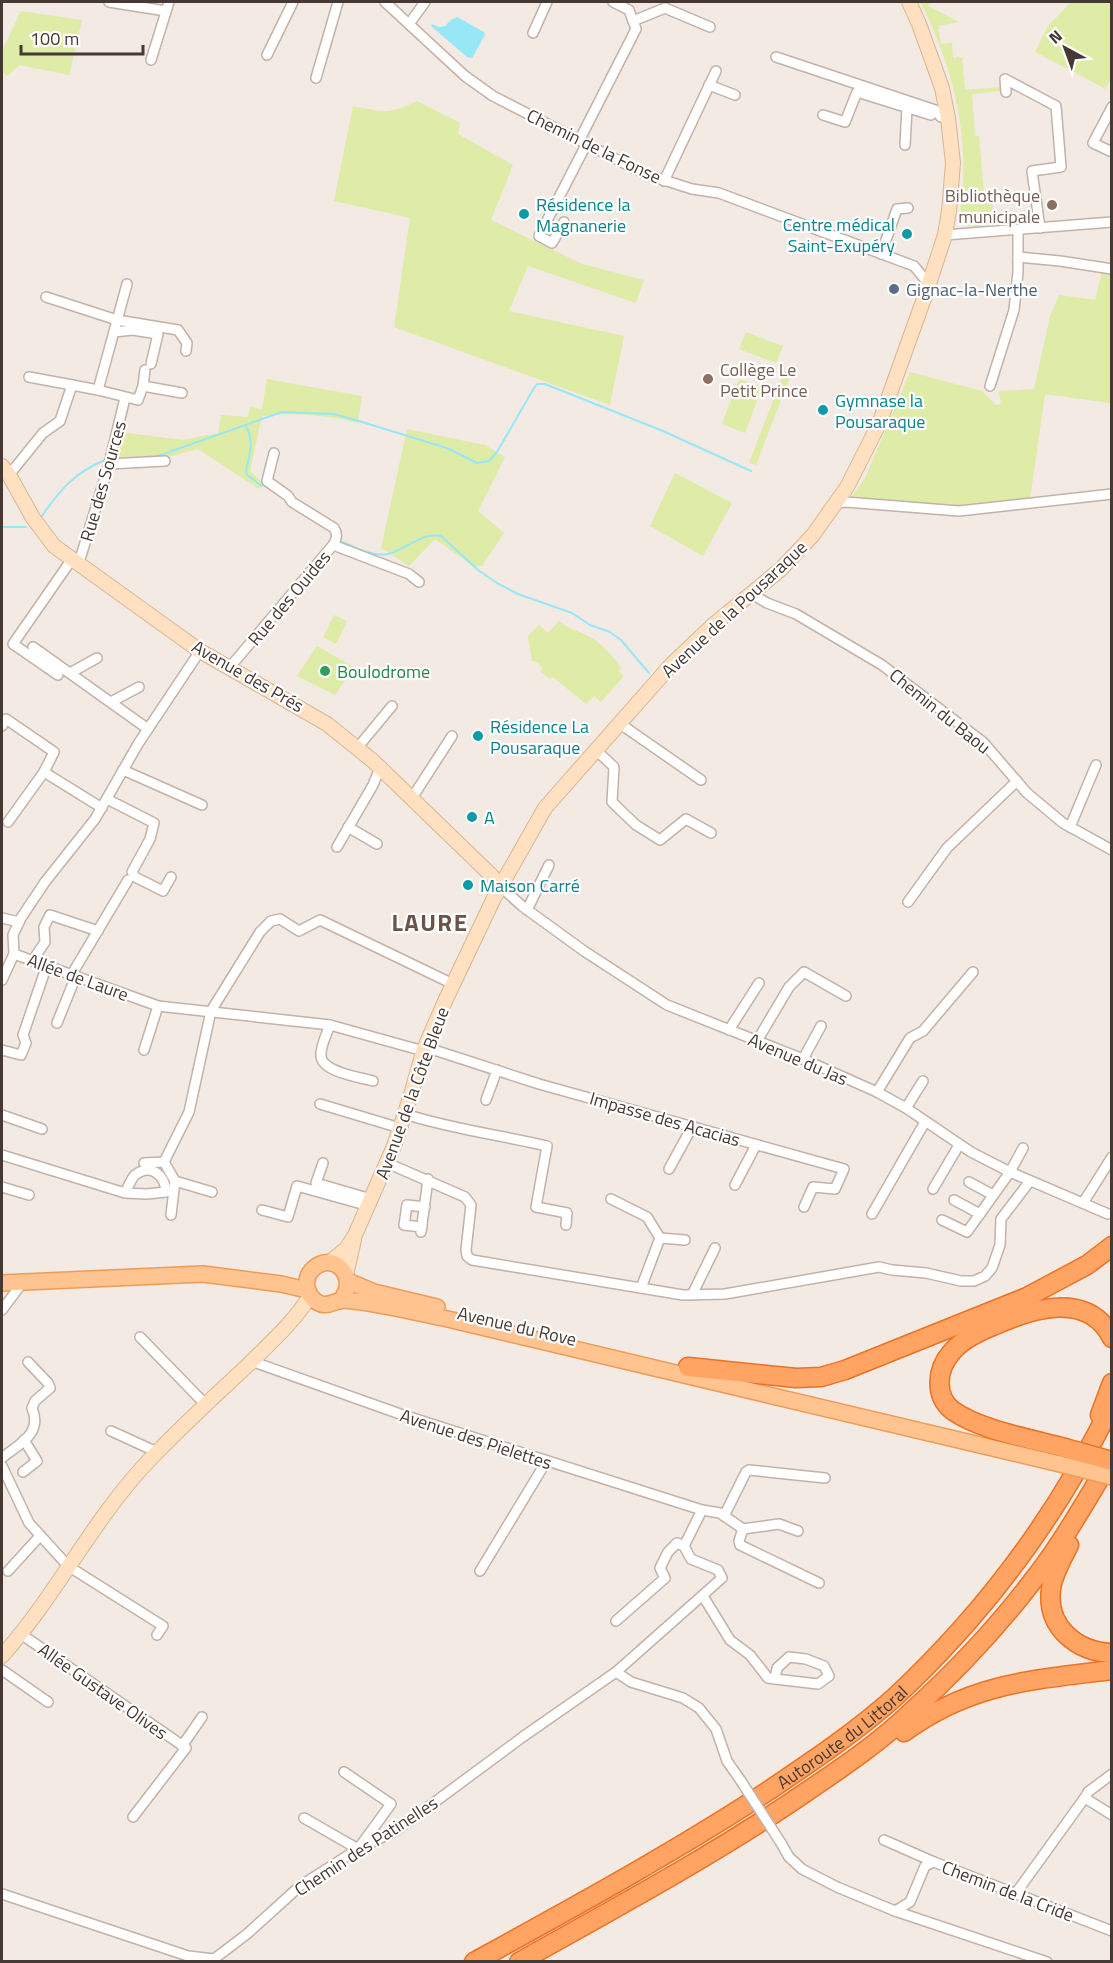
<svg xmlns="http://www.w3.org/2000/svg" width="1113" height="1963" viewBox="0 0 1113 1963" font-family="'Titillium Web',sans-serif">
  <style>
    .green { fill: #deeca7 }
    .water { fill: #98e7f7 }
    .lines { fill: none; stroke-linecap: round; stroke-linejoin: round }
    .stream { stroke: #98e7f7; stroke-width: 2 }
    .street-casing { stroke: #c2b2a8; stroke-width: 12 }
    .secondary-casing { stroke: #dbb590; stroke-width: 16 }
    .primary-casing { stroke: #ef9b56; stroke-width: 18 }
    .highway-casing { stroke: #ec7124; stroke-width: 21 }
    .street { stroke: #fff; stroke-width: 9 }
    .secondary { stroke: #ffe1c1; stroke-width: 14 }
    .primary { stroke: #ffc490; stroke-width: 15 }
    .highway { stroke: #ffa462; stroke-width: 18 }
    .street-bridge-casing { stroke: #c2b2a8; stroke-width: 12; stroke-linecap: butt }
    .primary-bridge-casing { stroke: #ef9b56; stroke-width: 18; stroke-linecap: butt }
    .highway-bridge-casing { stroke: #ec7124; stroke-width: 21; stroke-linecap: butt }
    .street-bridge { stroke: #fff; stroke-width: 9 }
    .primary-bridge { stroke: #ffc490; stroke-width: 15 }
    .highway-bridge { stroke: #ffa462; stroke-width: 18 }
    .education-dot { fill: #8d6e63; stroke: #fff; stroke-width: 2 }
    .culture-dot { fill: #0f9aa8; stroke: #fff; stroke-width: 2 }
    .service-dot { fill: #5c6f8a; stroke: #fff; stroke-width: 2 }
    .leisure-dot { fill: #2e9e5b; stroke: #fff; stroke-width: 2 }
    .labels { text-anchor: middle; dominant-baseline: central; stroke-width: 4.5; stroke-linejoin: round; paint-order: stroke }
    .street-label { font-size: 18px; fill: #463933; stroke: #fff }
    .education-label { font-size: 18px; fill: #785e54; stroke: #fff; text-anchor: end }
    .culture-label { font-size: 18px; fill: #0d838f; stroke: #fff; text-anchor: start }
    .service-label { font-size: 18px; fill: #4e5e75; stroke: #fff; text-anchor: start }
    .leisure-label { font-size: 18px; fill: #27864d; stroke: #fff; text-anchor: start }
    .district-label { font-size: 24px; font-weight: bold; letter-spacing: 1.5px; fill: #695449; stroke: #fff }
  </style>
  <rect width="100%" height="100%" fill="#f3eae3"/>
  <g class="green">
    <path d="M 924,2 L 930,2 L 928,6 L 959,22 L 938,26 L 941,44 L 952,43 L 953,58 L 962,57 L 965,90 L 1001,87 L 1001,91 L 972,94 L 975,136 L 979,136 L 984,193 L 992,193 L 994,224 C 981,226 966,232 960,217 C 971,139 955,72 921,3 Z"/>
    <path d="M 1071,2 L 1111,2 L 1111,78 L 1106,89 L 1035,52 L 1048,26 Z"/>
    <path d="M 21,11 L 82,20 L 69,75 L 20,65 L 7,76 L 2,72 L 2,51 Z"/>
    <path d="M 417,101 L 460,123 L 458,134 L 513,165 L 491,220 L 582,264 L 644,280 L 636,303 L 528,266 L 509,311 L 624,336 L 610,405 L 394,327 L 410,218 L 334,201 L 353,106 C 383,112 389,115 417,101 Z"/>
    <path d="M 1102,271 L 1111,273 L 1112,397 L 1110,403 L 1045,394 L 1030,499 L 955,506 L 851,498 L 865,478 L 910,372 L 982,391 L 996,405 L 1001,404 L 999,391 L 1034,389 L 1050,316 L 1059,295 L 1095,300 Z"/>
    <path d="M 746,332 L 783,346 L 776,363 L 739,349 Z"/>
    <path d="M 784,372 L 791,374 L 756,465 L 749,463 Z"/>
    <path d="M 267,379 L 362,396 L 358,423 C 326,415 295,412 262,416 L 250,471 L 264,484 L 259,489 L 198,449 L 157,460 L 112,461 L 120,432 L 183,440 L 218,433 L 221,415 L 248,417 L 250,407 L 262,409 Z"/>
    <path d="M 739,379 L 762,387 L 745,433 L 722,424 Z"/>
    <path d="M 407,429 L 485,445 L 505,457 L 478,511 L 504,533 L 482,566 L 473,566 L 435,539 L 409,566 L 381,548 Z"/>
    <path d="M 675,473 L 732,503 L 703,556 L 650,526 Z"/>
    <path d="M 334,615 L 347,621 L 336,644 L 323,637 Z"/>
    <path d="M 559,621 C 569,630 583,632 594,639 C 604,647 614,657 621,668 L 618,671 L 624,676 L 601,702 L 594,696 L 586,704 L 553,677 L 550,679 L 540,671 L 543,668 L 535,661 L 532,661 L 528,636 L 539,625 L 548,633 Z"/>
    <path d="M 317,646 L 354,667 L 335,695 L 297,676 Z"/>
  </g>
  <path class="water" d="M 457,17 L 484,32 L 485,35 L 472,58 L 467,57 L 431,26 L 432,24 L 439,27 L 445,26 L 451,20 Z"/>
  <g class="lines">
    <g class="stream">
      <path d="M 245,425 C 255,441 250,453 246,471 L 247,475 L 262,486"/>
      <path d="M 155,457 L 282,412 L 334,414 L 362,422 L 447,448 L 477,463 L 489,461 L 497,452 L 534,388 L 537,384 L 545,384 L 663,431 L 751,471"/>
      <path d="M 42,516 C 59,491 75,472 105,460"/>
      <path d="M 2,527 L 26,527"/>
      <path d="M 343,542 C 356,548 374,557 388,554 C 405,550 424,531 441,536 L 478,570 L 497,583 L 518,594 L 572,613 L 590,625 L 610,632 L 621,640 L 649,673"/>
    </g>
    <defs>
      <g id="street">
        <path d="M 109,2 L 166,11"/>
        <path d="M 385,2 L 465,76 L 493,96 L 645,174 L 692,189 L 719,193 L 914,266 L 928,283"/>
        <path d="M 633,21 L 665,8 L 710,27"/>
        <path d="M 409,24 L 425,2"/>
        <path d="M 533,33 L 547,2"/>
        <path d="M 267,55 L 293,2"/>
        <path d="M 776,57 L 935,110 L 941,117"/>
        <path d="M 151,60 L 169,2"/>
        <path d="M 316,78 L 338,2"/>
        <path d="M 709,85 L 735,95"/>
        <path d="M 1006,92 L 1005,79 L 1056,106 L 1061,167 L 1032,171 L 1040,228"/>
        <path d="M 1112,107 L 1093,143 L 1112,152"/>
        <path d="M 823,115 L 845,122 L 857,92 L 931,115"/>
        <path d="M 580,139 L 636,29 L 629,10 L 613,2"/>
        <path d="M 905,145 L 907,108"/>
        <path d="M 664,181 L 716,71"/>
        <path d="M 564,222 L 552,243 L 539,236 L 587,143"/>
        <path d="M 945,235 L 1112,222"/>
        <path d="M 881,254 L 897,209 L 908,208"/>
        <path d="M 1018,257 L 1060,261 L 1112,269"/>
        <path d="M 46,297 L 117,320 L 178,330 L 187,343 L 186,351"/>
        <path d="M 114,332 L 133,330 L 158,334 L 151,364"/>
        <path d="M 29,377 L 72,385"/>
        <path d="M 143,386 L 145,370"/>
        <path d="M 990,386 L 1014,310 L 1018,272 L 1018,230"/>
        <path d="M 98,390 L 138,400 L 143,386 L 182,393"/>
        <path d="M 109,464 L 165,461"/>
        <path d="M 9,475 L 43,433 L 60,421 L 72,385 L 98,390 L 127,284"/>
        <path d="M 837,503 L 846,502 L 959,511 L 1112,494"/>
        <path d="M 333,545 L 409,574 L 419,582"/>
        <path d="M 76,562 L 81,556 L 108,468 L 125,398"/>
        <path d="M 752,594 L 767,603 L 796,614 L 882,665 L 983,742 L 1027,793 L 1063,823 L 1112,850"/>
        <path d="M 33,647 L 148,729"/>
        <path d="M 230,667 L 333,545 C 337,539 338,534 334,528 L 292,502 L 288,496 L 267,481 L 274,453"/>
        <path d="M 70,673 L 97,658"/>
        <path d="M 58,675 L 13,644 L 72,559"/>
        <path d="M 111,702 L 139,687"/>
        <path d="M 619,723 L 701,780"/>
        <path d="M 2,726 L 6,719 L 54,752 L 44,772 L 102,808"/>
        <path d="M 358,747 L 392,706"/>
        <path d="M 596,750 L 614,767 L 612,802 L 636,825 L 660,840 L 686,819 L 711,833"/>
        <path d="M 123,770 L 202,805"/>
        <path d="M 412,798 L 452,736"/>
        <path d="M 107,799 L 154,823 L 150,839 L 132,872 L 135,877 L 163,891 L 171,877"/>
        <path d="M 8,822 L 44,772"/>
        <path d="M 348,827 L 377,844"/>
        <path d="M 1070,827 L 1096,765"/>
        <path d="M 337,847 L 373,785 L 380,768"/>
        <path d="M 500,886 L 522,906 L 584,951 L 667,1005 L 803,1059 L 877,1092 L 906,1108 L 971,1152 L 1010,1172 L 1108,1214"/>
        <path d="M 908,902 L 947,848 L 1017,781"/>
        <path d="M 527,910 L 549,865"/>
        <path d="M 2,918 L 19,922"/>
        <path d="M 14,954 L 158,1006 L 330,1025 L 420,1050 L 428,1048 L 539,1084 L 844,1169 L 835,1189 L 813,1187 L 804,1207"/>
        <path d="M 14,954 L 13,935 L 21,918 L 45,882 L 95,819 L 138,744 L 200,651"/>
        <path d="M 33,960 L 45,942 L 44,927 L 50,915 L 98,931"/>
        <path d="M 72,974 L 128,880"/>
        <path d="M 2,980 L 14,954"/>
        <path d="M 57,1023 L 76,976"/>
        <path d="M 330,1025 C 327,1033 320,1047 321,1056 C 322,1072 359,1077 373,1081"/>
        <path d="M 729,1030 L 759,983"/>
        <path d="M 757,1041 L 789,987 L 804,972 L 846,996"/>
        <path d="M 2,1050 L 21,1055 L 26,1043 L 23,1035 L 47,965"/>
        <path d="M 144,1050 L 158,1006"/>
        <path d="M 803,1059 L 821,1026"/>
        <path d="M 877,1092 L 910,1038 L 923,1031 L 973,972"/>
        <path d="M 486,1100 L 497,1070"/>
        <path d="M 320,1104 L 400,1128"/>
        <path d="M 906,1108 L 923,1081"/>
        <path d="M 405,1114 C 451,1129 500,1135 547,1146 L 536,1207 L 567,1213 L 566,1225"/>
        <path d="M 2,1115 L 42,1129"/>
        <path d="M 2,1155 L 125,1193 L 147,1194 L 166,1192 C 165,1175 151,1163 135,1175 C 131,1179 128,1187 125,1193"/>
        <path d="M 144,1163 L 164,1162"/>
        <path d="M 323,1163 L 316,1183 L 371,1199"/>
        <path d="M 387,1163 L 465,1197 L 471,1205 L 466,1250 L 467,1256 L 472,1260 L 683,1295 L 725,1294 L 879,1267 L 892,1270 L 926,1273 L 961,1281 L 974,1281 L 985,1276 L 992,1268 L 1000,1245 L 1001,1219 L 1030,1181"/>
        <path d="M 669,1169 L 692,1127"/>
        <path d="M 969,1182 L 993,1195"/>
        <path d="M 735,1185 L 756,1145"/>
        <path d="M 2,1187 L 29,1195"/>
        <path d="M 933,1189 L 959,1145"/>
        <path d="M 212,1192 L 175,1181 L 164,1162 L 189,1112 L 211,1011 L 260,932 L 271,921 L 280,919 L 299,931 L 320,920 L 453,984"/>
        <path d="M 611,1199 L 647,1217 L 660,1238 L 641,1288"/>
        <path d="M 954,1200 L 980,1214"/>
        <path d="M 1083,1203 L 1112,1157"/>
        <path d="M 262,1210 L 288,1217 L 297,1186 L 369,1206"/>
        <path d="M 872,1214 L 925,1122"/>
        <path d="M 171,1215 L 175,1181"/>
        <path d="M 942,1220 L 967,1232 L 1010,1172 L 1023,1148"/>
        <path d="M 422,1227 L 404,1225 L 407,1205 L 425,1207"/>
        <path d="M 421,1232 L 428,1179"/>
        <path d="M 660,1238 L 685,1240"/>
        <path d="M 692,1295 L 715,1248"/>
        <path d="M 2,1310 L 23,1282"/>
        <path d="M 140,1337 L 206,1405"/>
        <path d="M 111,1431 L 157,1452"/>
        <path d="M 2,1458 C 19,1444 43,1434 32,1408 L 35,1401 L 50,1388 L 48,1383 L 28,1362"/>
        <path d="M 2,1466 L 29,1523 L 68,1566 L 163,1626 L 157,1635"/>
        <path d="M 23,1472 L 37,1461 L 24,1440"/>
        <path d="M 702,1510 L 720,1513 L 743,1529"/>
        <path d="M 724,1516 L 746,1472 L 749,1470 L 825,1478"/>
        <path d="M 743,1529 L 739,1541 L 740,1545 L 819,1583"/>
        <path d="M 743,1529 L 779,1524 L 798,1531"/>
        <path d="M 8,1571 L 40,1536"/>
        <path d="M 480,1571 L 546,1462"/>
        <path d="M 703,1596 L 730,1640 L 750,1655 L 768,1678 L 775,1679 L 818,1684 L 829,1676 L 824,1666 L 806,1659 L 789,1657 L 777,1668 L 775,1679"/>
        <path d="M 616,1621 L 665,1578 L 660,1568 L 668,1552 L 677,1543 L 684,1546"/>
        <path d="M 21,1634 L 186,1748 L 133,1817"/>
        <path d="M 2,1670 L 48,1702"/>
        <path d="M 616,1672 L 631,1682 L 683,1698 L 699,1708 L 716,1729 L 727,1761 L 741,1781"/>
        <path d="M 182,1746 L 202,1717"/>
        <path d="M 1112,1774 L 1088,1792 L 1086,1796 L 1088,1800 L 1112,1815"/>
        <path d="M 304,1818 L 358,1849 L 391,1804 L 344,1772"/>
        <path d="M 884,1840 L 934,1862"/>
        <path d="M 781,1843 L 789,1857 L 802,1869 L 837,1887 L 895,1911 L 1047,1962"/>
        <path d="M 1016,1893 L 1086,1796"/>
        <path d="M 2,1894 L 188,1956 L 214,1959 L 247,1934 L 300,1886 L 358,1849 L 397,1830 L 524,1736 L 616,1672 L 722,1578 L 718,1570 L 691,1559 L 684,1546 L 702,1510 L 400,1414 L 251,1361"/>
        <path d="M 895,1911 L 910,1902 L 925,1866 L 934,1862 L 1112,1931"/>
      </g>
      <g id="secondary">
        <path d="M 2,466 L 9,475 L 33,518 L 54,546 L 200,651 L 327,724 L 373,761 L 492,876 L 500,886"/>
        <path d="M 329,1263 L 346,1249 L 355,1235 L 394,1146 L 410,1098 L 424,1049 L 446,999 L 494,898 L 545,808 L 672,664 L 712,626 L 781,569 L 813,535 L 847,487 L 879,424 L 926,293 L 945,235 L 949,211 L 953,163 L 948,118 L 942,88 L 919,24 L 909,2"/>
        <path d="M 346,1275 L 354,1240"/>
        <path d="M 2,1656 C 54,1598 89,1527 141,1469 C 175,1432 213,1398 249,1364 C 271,1342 294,1322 310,1296"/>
      </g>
      <g id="primary">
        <path d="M 348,1281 L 374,1292 L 437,1307"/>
        <path d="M 2,1283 L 203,1274 L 281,1284 L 307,1290"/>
        <path d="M 340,1301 C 361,1277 332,1249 312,1270 C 302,1280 307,1299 321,1304 C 328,1306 332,1303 338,1301 C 344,1299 355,1301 361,1302 C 392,1306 422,1314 452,1320 L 1060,1464"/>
      </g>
      <g id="highway">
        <path d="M 688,1367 L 796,1378 L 821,1377 L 845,1370 L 1027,1297 L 1087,1265 L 1112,1246"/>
        <path d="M 1100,1415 L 1112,1383"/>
        <path d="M 1065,1448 C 1032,1439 979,1430 952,1410 C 934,1395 937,1369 951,1353 C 961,1340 978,1332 993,1326 C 1031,1309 1088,1290 1112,1338"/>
        <path d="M 1069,1545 C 1062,1559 1053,1574 1051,1589 C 1046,1627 1077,1652 1112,1653"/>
        <path d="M 904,1732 C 971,1683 1032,1680 1112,1670"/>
        <path id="s1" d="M 474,1962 C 574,1907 673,1853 768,1791 C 811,1762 856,1732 895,1697 C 985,1613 1058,1515 1112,1404"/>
        <path d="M 519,1962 C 617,1907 716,1854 809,1790 C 843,1767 880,1742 910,1713 C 954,1673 995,1630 1031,1583 C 1061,1545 1085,1503 1110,1461"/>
      </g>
    </defs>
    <use href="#street" class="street-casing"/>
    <use href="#secondary" class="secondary-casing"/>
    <use href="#primary" class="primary-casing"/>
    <use href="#highway" class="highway-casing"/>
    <use href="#street" class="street"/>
    <use href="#secondary" class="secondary"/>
    <use href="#primary" class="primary"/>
    <use href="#highway" class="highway"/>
    <defs>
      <path id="street-bridge" d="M 741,1781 L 781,1843"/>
      <path id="primary-bridge" d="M 1060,1464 L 1112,1477"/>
      <path id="highway-bridge" d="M 1065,1448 L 1112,1461"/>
    </defs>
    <use href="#street-bridge" class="street-bridge-casing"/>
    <use href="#primary-bridge" class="primary-bridge-casing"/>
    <use href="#highway-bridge" class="highway-bridge-casing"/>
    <use href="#street-bridge" class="street-bridge"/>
    <use href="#primary-bridge" class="primary-bridge"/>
    <use href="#highway-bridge" class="highway-bridge"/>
  </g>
  <g class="education-dot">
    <circle cx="1052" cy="205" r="6"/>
    <circle cx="708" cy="379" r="6"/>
  </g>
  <g class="culture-dot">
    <circle cx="524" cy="214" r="6"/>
    <circle cx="907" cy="234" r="6"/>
    <circle cx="823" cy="410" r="6"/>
    <circle cx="478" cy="736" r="6"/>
    <circle cx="472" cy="817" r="6"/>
    <circle cx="468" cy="885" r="6"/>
  </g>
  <circle class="service-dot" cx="894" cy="289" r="6"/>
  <circle class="leisure-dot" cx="325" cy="671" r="6"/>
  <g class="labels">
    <g class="street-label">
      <text transform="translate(594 146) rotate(26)">Chemin de la Fonse</text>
      <text transform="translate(103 481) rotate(-74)">Rue des Sources</text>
      <text transform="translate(289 598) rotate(-50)">Rue des Ouides</text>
      <text transform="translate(734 609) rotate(-43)">Avenue de la Pousaraque</text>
      <text transform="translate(248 676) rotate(30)">Avenue des Prés</text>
      <text transform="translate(940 711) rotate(39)">Chemin du Baou</text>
      <text transform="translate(78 977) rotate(20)">Allée de Laure</text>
      <text transform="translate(798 1059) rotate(23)">Avenue du Jas</text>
      <text transform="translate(412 1093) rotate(-70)">Avenue de la Côte Bleue</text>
      <text transform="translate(665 1119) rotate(16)">Impasse des Acacias</text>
      <text transform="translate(517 1326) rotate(13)">Avenue du Rove</text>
      <text transform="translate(476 1439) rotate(18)">Avenue des Pielettes</text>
      <text transform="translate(103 1691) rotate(35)">Allée Gustave Olives</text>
      <text stroke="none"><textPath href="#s1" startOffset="432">Autoroute du Littoral</textPath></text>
      <text transform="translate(366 1846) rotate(-33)">Chemin des Patinelles</text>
      <text transform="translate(1008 1891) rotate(21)">Chemin de la Cride</text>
    </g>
    <g class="education-label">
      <text x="1040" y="195">Bibliothèque<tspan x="1040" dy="21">municipale</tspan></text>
      <text x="720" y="369" text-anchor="start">Collège Le<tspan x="720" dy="21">Petit Prince</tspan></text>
    </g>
    <g class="culture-label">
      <text x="536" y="204">Résidence la<tspan x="536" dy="21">Magnanerie</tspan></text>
      <text x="895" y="224" text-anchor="end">Centre médical<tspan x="895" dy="21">Saint-Exupéry</tspan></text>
      <text x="835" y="400">Gymnase la<tspan x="835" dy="21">Pousaraque</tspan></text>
      <text x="490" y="726">Résidence La<tspan x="490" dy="21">Pousaraque</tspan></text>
      <text x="484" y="817">A</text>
      <text x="480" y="885">Maison Carré</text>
    </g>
    <g class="service-label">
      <text x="906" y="289">Gignac-la-Nerthe</text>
    </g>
    <g class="leisure-label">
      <text x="337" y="671">Boulodrome</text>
    </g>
    <g class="district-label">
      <text x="430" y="922">LAURE</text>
    </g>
  </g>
  <rect width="1113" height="1963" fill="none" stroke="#463933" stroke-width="6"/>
  <g transform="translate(1065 48) rotate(319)" stroke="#ffffff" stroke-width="4.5" paint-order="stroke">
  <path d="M0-4.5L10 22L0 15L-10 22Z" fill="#463933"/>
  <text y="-9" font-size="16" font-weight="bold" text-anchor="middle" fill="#463933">N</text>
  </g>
  <path d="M21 45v9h122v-9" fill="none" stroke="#463933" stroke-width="3"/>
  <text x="30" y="45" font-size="18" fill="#463933" stroke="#ffffff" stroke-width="4.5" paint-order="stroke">100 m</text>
</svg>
